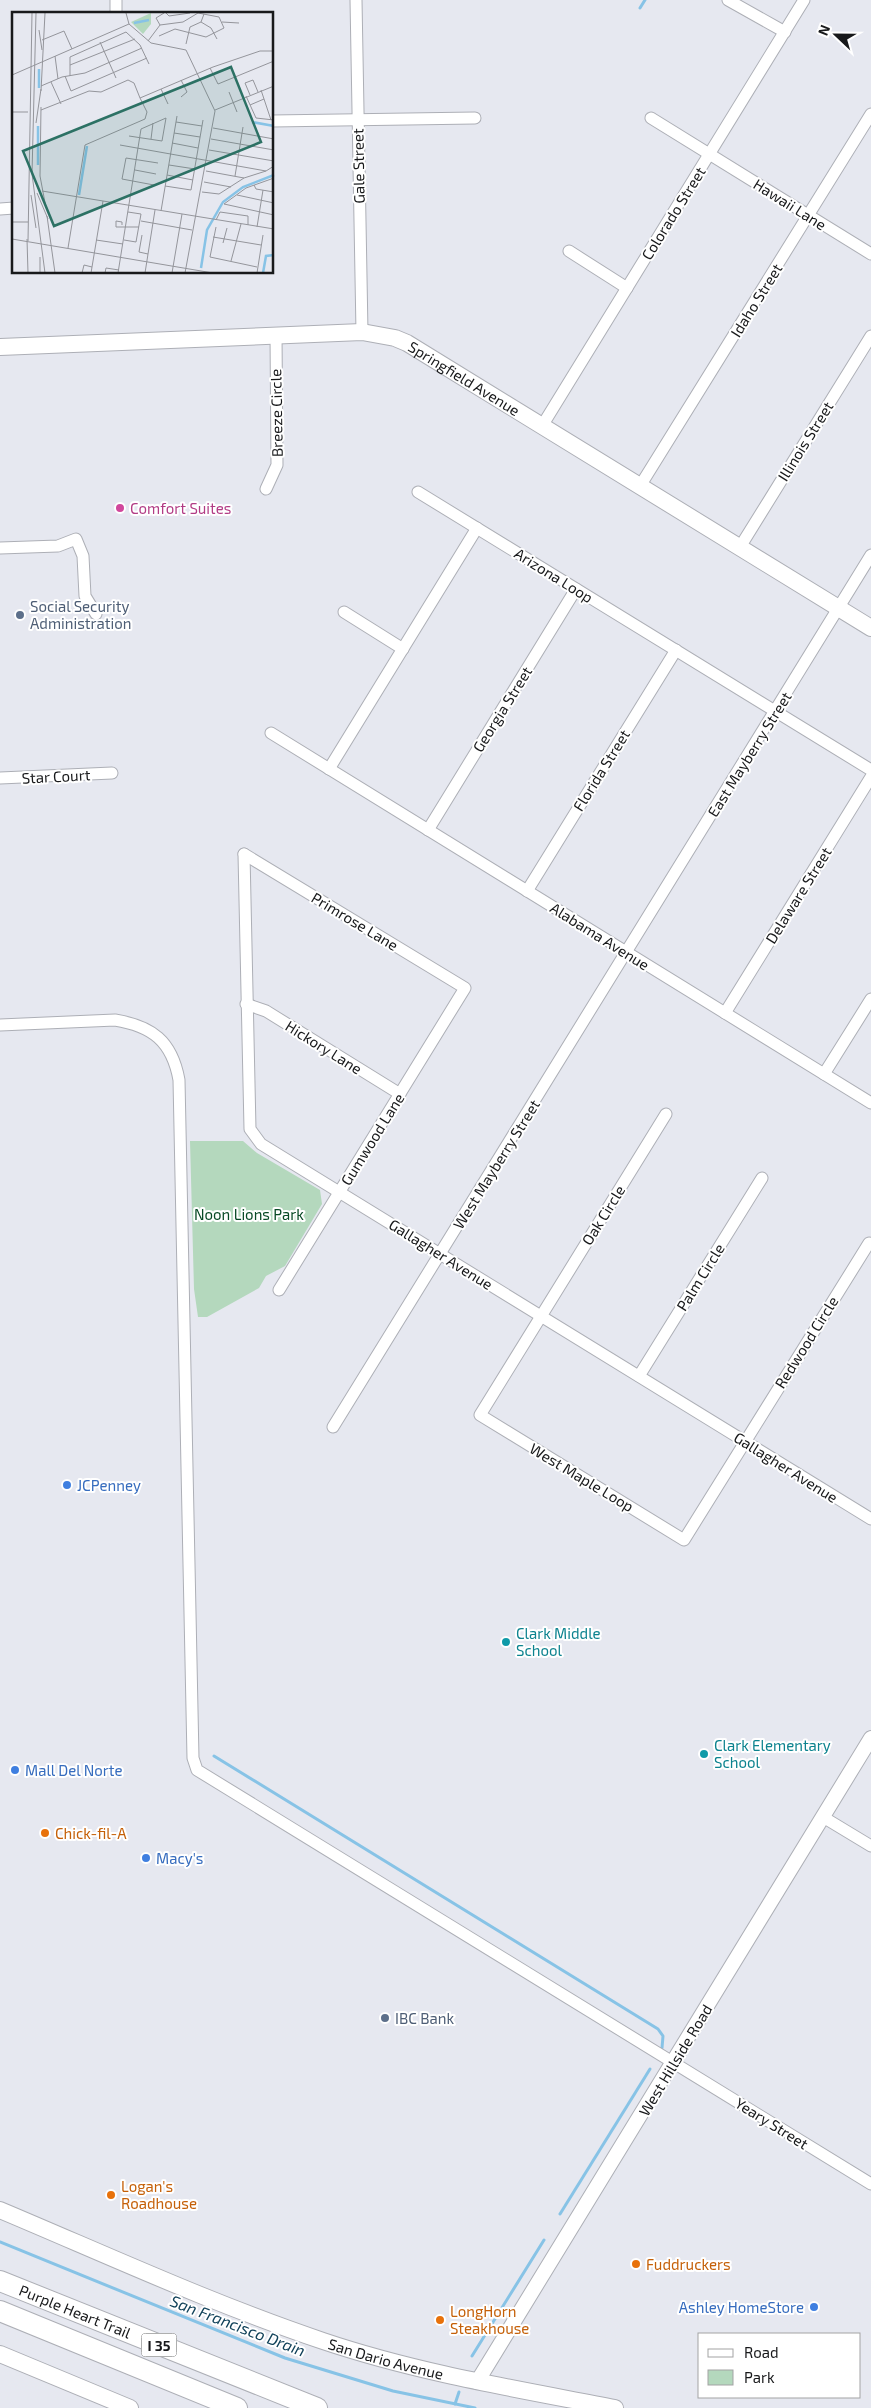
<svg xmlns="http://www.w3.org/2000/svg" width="871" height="2408" viewBox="0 0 871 2408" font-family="'Exo 2',sans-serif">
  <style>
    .green { fill: #b4d8bd }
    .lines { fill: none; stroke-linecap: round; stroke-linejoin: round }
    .stream { stroke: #87c3e6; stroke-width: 3 }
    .minor-casing { stroke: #adafb6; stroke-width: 13 }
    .tertiary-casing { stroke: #adafb6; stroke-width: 16 }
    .secondary-casing { stroke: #adafb6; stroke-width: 18 }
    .motorway-casing { stroke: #adafb6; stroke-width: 22 }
    .minor { stroke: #fff; stroke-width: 11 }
    .tertiary { stroke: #fff; stroke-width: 14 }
    .secondary { stroke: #fff; stroke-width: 16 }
    .motorway { stroke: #fff; stroke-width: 20 }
    .hotel-dot { fill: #d1479c; stroke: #fff; stroke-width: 2 }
    .service-dot { fill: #5c6f8a; stroke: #fff; stroke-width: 2 }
    .shop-dot { fill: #3f7fe0; stroke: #fff; stroke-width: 2 }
    .culture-dot { fill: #0f9aa8; stroke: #fff; stroke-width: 2 }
    .food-dot { fill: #e8710a; stroke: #fff; stroke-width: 2 }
    .labels { text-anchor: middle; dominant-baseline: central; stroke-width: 4; stroke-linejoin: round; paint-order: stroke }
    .shield { fill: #fff; stroke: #5d5e5f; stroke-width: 1 }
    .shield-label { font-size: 14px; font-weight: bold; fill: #18191b }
    .street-label { font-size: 15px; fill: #18191b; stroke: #fff }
    .hotel-label { font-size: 15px; fill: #b23c85; stroke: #fff; text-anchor: start }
    .service-label { font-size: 15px; fill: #4e5e75; stroke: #fff; text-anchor: start }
    .park-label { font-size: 15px; fill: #084925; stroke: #fff }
    .shop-label { font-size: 15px; fill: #366cbe; stroke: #fff; text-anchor: start }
    .culture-label { font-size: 15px; fill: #0d838f; stroke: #fff; text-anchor: start }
    .food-label { font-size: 15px; fill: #c56008; stroke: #fff; text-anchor: start }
    .water-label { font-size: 16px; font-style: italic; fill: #104159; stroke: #fff }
    .inset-river { fill: none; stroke: #87c3e6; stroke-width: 2.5 }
    .inset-road { fill: none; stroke: #94959b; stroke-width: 1 }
    .view { fill: #2c7164; fill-opacity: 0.15; stroke: #2c7164; stroke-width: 2.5 }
    .inset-edge { fill: none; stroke: #18191b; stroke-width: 2.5 }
  </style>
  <rect width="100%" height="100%" fill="#e6e8f0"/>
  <path class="green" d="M 190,1141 L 243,1141 L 257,1153 L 320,1190 L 322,1204 L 285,1266 L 266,1276 L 259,1288 L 207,1317 L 198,1317 L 194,1289 Z"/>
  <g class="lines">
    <g class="stream">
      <path d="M 640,8 L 645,0"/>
      <path d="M 214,1756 L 658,2029 L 663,2036 L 662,2048"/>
      <path d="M 560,2214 L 650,2069"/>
      <path d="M 0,2242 L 285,2358 L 393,2391 L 475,2408"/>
      <path d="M 472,2356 L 544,2240"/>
      <path d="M 455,2404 L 459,2392"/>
    </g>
    <defs>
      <g id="minor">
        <path d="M 116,0 L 116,14"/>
        <path d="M 356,0 L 362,332"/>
        <path d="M 728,0 L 785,32"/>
        <path d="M 651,118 L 871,254"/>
        <path d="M 272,121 L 475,118"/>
        <path d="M 0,209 L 14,208"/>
        <path d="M 569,251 L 627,288"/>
        <path d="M 542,426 L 804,0"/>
        <path d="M 640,486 L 871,114"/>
        <path d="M 266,489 L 277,465 L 276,334"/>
        <path d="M 418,492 L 871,770"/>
        <path d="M 740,547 L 871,336"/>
        <path d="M 0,548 L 58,546 L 76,539 L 83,556 L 85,596 L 96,614"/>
        <path d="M 344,612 L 403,649"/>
        <path d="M 271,733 L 871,1103"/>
        <path d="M 329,769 L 477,528"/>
        <path d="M 0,778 L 112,773"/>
        <path d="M 428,830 L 576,589"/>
        <path d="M 244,854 L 250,1129 L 261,1144 L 871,1519"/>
        <path d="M 244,854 L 465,988 L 279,1290"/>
        <path d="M 527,891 L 676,650"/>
        <path d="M 246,1004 L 266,1011 L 400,1094"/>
        <path d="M 725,1013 L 871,777"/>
        <path d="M 0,1025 L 115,1020 C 152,1026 172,1041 179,1080 L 193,1758 L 197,1770 L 871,2184"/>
        <path d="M 824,1074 L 871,999"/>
        <path d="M 666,1114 L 480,1415 L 684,1540 L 869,1243"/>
        <path d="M 639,1376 L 762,1178"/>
        <path d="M 333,1427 L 871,555"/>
        <path d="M 823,1817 L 871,1846"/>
      </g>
      <path id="tertiary" d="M 477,2382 L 871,1738"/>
      <g id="secondary">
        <path id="s1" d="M 0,347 L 362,332 L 395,338 L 407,343 L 871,628"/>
        <path id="s2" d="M 0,2210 C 107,2255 213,2304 323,2341 C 418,2373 517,2389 615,2408"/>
        <path d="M 0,2354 L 130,2408"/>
      </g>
      <g id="motorway">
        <path id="s3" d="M 0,2281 L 317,2408"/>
        <path d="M 0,2311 L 237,2408"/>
      </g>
    </defs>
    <use href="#minor" class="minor-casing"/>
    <use href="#tertiary" class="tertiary-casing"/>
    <use href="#secondary" class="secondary-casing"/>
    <use href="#motorway" class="motorway-casing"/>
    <use href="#minor" class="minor"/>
    <use href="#tertiary" class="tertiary"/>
    <use href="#secondary" class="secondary"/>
    <use href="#motorway" class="motorway"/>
  </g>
  <circle class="hotel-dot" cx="120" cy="508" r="5"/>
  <g class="service-dot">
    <circle cx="20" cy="615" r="5"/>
    <circle cx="385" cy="2018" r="5"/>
  </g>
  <g class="shop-dot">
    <circle cx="67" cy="1485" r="5"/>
    <circle cx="15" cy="1770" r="5"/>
    <circle cx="146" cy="1858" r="5"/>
    <circle cx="814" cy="2307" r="5"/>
  </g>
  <g class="culture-dot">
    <circle cx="506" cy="1642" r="5"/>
    <circle cx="704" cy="1754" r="5"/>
  </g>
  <g class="food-dot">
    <circle cx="45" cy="1833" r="5"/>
    <circle cx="111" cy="2195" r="5"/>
    <circle cx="636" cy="2264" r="5"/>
    <circle cx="440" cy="2320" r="5"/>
  </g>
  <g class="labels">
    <rect class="shield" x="141.5" y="2333.5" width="35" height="23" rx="4"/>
    <g class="shield-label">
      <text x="159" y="2345">I 35</text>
    </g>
    <g class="street-label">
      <text transform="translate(358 166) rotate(-91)">Gale Street</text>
      <text transform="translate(790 204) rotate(32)">Hawaii Lane</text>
      <text transform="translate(673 213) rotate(-58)">Colorado Street</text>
      <text transform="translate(756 300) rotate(-58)">Idaho Street</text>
      <text stroke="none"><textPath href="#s1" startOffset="476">Springfield Avenue</textPath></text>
      <text transform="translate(276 413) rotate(-91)">Breeze Circle</text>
      <text transform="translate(805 441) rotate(-58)">Illinois Street</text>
      <text transform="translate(554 575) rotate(32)">Arizona Loop</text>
      <text transform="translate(502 709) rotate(-58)">Georgia Street</text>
      <text transform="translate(749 754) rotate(-58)">East Mayberry Street</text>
      <text transform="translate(601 770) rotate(-58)">Florida Street</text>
      <text transform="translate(56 776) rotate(-3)">Star Court</text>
      <text transform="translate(798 895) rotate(-58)">Delaware Street</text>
      <text transform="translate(355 921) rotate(31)">Primrose Lane</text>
      <text transform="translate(600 936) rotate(32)">Alabama Avenue</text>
      <text transform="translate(324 1047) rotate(32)">Hickory Lane</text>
      <text transform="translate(372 1139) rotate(-58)">Gumwood Lane</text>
      <text transform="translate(496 1164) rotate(-58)">West Mayberry Street</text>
      <text transform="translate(603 1215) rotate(-58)">Oak Circle</text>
      <text transform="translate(441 1254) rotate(32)">Gallagher Avenue</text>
      <text transform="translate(700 1277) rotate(-58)">Palm Circle</text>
      <text transform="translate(806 1342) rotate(-58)">Redwood Circle</text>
      <text transform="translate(786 1467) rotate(32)">Gallagher Avenue</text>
      <text transform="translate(582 1477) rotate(31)">West Maple Loop</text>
      <text transform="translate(675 2060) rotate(-59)">West Hillside Road</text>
      <text transform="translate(772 2123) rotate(32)">Yeary Street</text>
      <text stroke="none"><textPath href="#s3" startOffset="81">Purple Heart Trail</textPath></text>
      <text stroke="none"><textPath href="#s2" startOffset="414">San Dario Avenue</textPath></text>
    </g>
    <g class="hotel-label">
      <text x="130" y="508">Comfort Suites</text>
    </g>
    <g class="service-label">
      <text x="30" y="606">Social Security<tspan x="30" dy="17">Administration</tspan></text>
      <text x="395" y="2018">IBC Bank</text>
    </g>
    <g class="park-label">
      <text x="249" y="1214">Noon Lions Park</text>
    </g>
    <g class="shop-label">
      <text x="77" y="1485">JCPenney</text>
      <text x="25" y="1770">Mall Del Norte</text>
      <text x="156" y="1858">Macy's</text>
      <text x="804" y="2307" text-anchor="end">Ashley HomeStore</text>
    </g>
    <g class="culture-label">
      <text x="516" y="1633">Clark Middle<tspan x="516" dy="17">School</tspan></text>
      <text x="714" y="1745">Clark Elementary<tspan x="714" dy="17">School</tspan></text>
    </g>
    <g class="food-label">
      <text x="55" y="1833">Chick-fil-A</text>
      <text x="121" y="2186">Logan's<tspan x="121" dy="17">Roadhouse</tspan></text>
      <text x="646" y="2264">Fuddruckers</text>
      <text x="450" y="2311">LongHorn<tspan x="450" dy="17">Steakhouse</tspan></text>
    </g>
    <g class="water-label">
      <text transform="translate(238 2325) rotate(21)">San Francisco Drain</text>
    </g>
  </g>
  <g transform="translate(12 12)">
    <rect width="261" height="261" fill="#e6e8f0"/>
    <path d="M 139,1 L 139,12 L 131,22 L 119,10 Z" fill="#b4d8bd"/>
    <path class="inset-river" d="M 122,11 L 137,8M 27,76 L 27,57M 240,110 L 262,114M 26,153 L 26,114M 67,183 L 75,134M 189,256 L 195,218 L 211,190 L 231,175 L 262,163M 251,261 L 254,244 L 262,243"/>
    <path class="inset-road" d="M 24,1 L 20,162 L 33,261M 114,1 L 117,12 L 139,31 L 174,38 L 203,99 L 173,261M 154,1 L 157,4 L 178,1M 189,10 L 199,16 L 205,27M 210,10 L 227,11M 148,13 L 144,6 L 152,1M 27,18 L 30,38M 147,24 L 163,17 L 194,25 L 212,16 L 207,5 L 186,1M 30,28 L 52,19 L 60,37M 136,29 L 148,13 L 171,10 L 186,1M 88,30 L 104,66M 174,32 L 178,15 L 189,10 L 192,2M 43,44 L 46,67M 58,53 L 123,27M 198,56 L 206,72 L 262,49M 0,63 L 117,12M 53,64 L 59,79 L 135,46M 58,64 L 58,45 L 114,20 L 128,33 L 137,52M 169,68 L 175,80 L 169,85M 39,70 L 49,92M 29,74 L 50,65 L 73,61 L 130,36M 149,77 L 156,92M 249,78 L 259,108M 29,79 L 33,1M 217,80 L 225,100M 238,83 L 233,71 L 241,68 L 246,80M 234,84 L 244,106 L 262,108M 238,93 L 252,87M 29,95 L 28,164 L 34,196M 29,98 L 77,79 L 89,80 L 116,68 L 122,71 L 128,86 L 201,55 L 248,39 L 262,39M 203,98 L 262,74M 0,100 L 16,100M 164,110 L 190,114M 24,111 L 29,77M 201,116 L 262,127M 162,121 L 188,125M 117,124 L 150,129 L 154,106M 139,127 L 141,111M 199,127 L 262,138M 160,131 L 186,136M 108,133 L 254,159M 197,138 L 262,149M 157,153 L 183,157M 123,158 L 144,162M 194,159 L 232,166M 155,163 L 181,168M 223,164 L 231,115M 262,166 L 234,176 L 212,192 L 262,203M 192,170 L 219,175M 142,173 L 110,167 L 114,146 L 146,151M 242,173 L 244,177 L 262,180M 153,174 L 179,178 L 191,108M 30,179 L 262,217M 190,180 L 207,182 L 232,166 L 254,159 L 262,154M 25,181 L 36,207M 19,183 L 24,216M 225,183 L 262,191M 149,199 L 165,104M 35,204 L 43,261M 204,208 L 208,200 L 236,204 L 236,213M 129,209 L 180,218M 0,210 L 16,210M 110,213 L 110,210 L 104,209 L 104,215 L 127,215M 204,215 L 198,245 L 245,255M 245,215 L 251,178M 130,223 L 127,240 L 136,242M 201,225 L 249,233M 0,227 L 201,261M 15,227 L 16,261M 84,228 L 111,232M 112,228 L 124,230 L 129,202 L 116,200M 16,229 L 20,1M 211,231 L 215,216M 56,236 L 73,133 L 133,107 L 135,100 L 128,86M 28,245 L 28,261M 219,249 L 229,212M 70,261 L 72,253 L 80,255M 79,261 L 91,189M 93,261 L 94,256 L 107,258M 106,261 L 129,117 L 154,106M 133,261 L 143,198M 160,261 L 170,202M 245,261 L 251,223"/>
    <path class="view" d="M 219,55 L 249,130 L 42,214 L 11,139 Z"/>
    <rect width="261" height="261" class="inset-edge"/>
  </g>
  <rect x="698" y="2333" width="162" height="65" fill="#ffffff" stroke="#a3a3a4"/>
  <rect x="708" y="2349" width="25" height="8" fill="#ffffff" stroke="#a3a3a4"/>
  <text x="744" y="2358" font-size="15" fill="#18191b">Road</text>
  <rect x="708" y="2370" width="25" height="15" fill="#b4d8bd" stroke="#a3a3a4"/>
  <text x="744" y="2383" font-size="15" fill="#18191b">Park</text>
  <g transform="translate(836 35) rotate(292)" stroke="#ffffff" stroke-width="4" paint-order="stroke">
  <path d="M0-4L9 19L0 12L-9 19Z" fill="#18191b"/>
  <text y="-8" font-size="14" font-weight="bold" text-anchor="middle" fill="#18191b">N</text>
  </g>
</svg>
